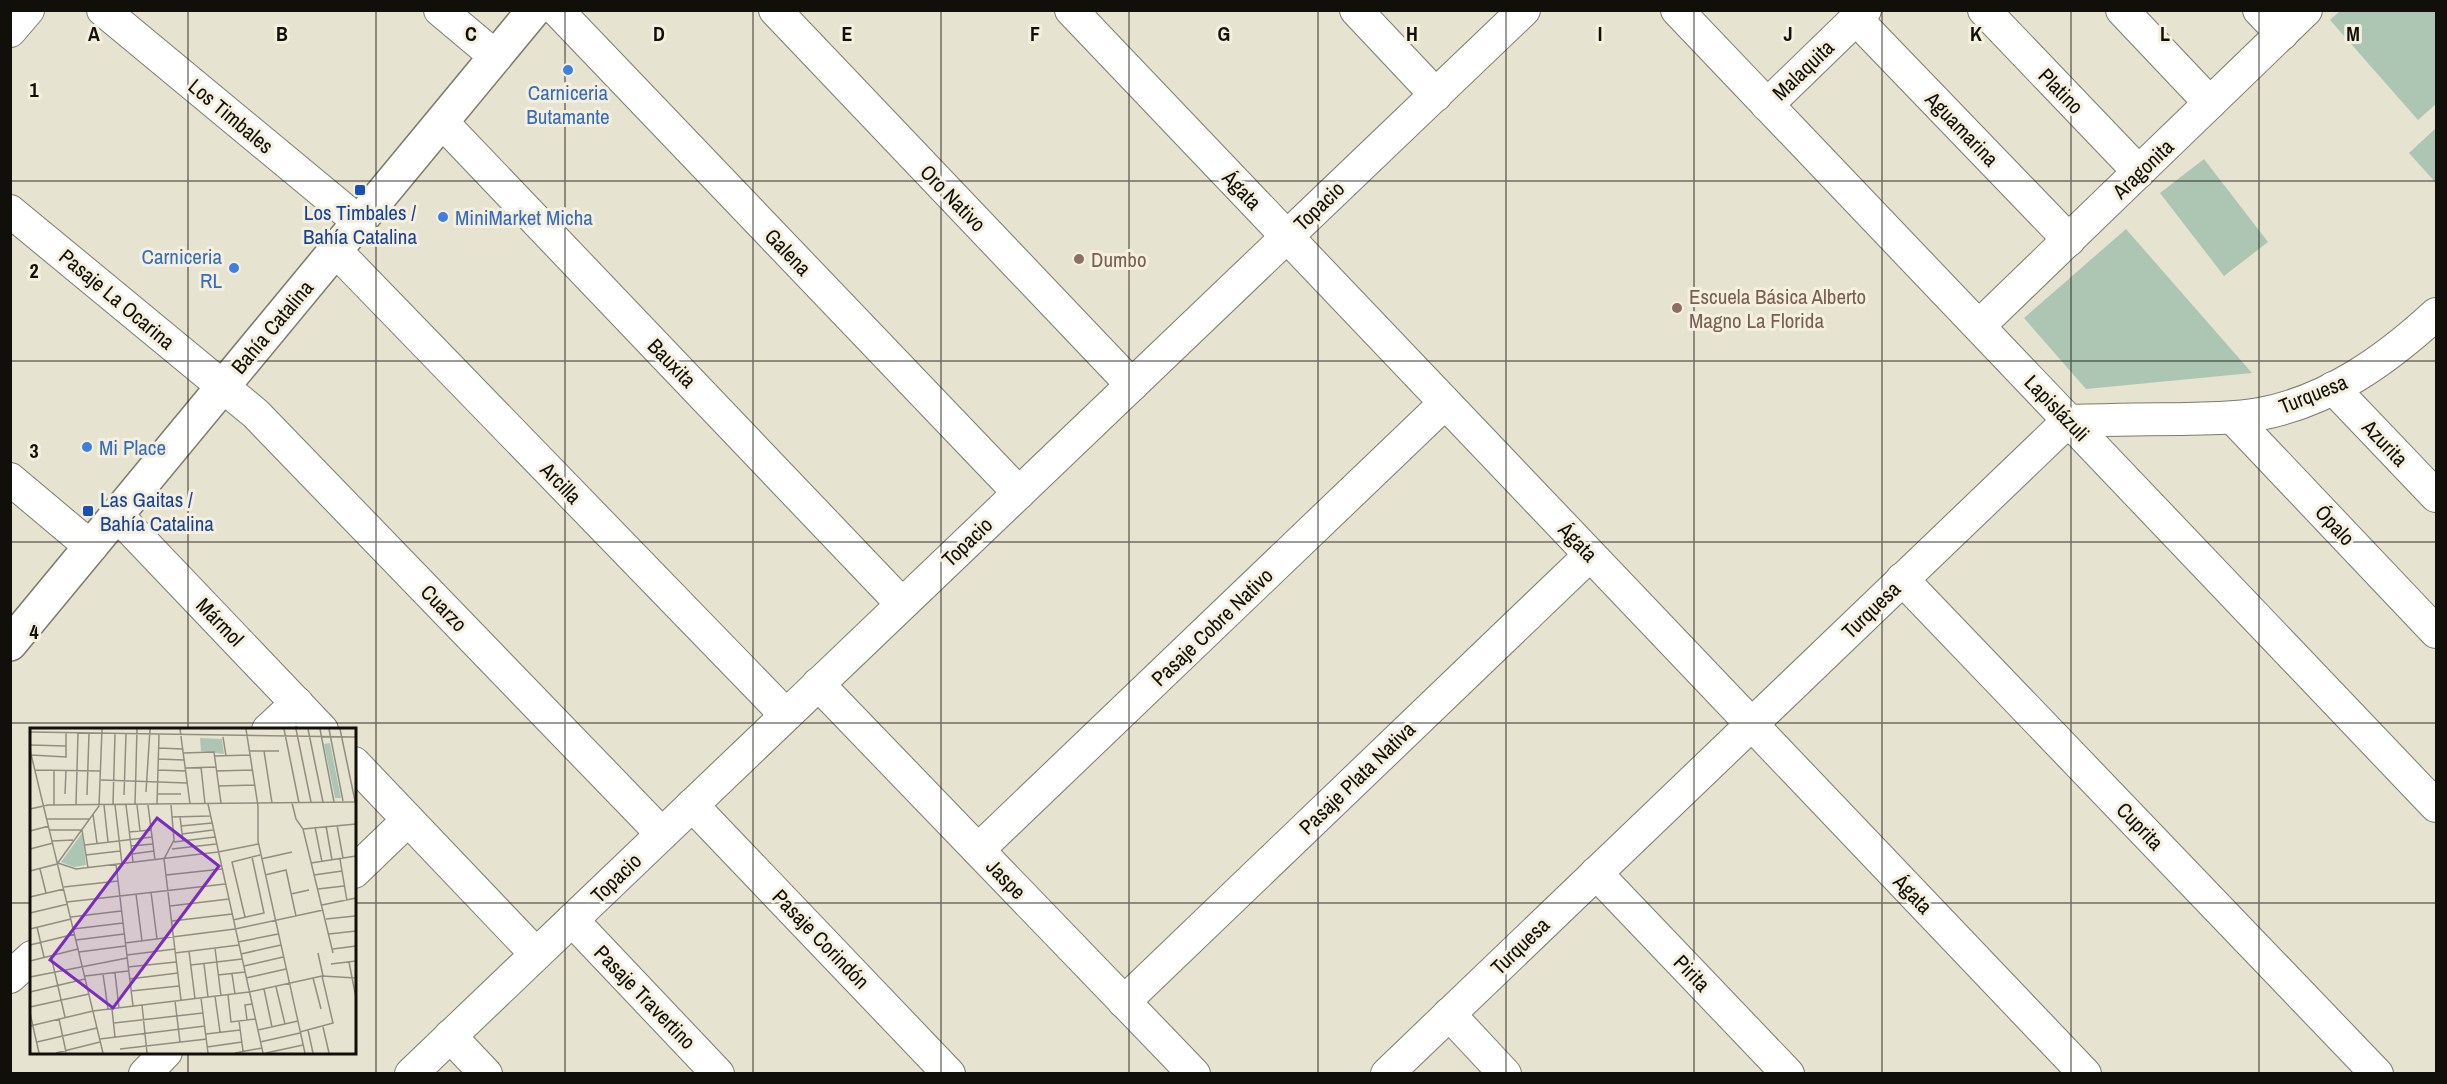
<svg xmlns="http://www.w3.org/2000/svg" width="2447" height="1084" viewBox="0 0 2447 1084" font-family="'Archivo Narrow',sans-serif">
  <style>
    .green { fill: #adc6b4 }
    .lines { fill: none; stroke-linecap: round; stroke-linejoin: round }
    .street-casing { stroke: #7e7a69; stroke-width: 34 }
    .secondary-casing { stroke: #7e7a69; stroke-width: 36 }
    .street { stroke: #fff; stroke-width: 32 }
    .secondary { stroke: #fff; stroke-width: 33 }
    .grid { fill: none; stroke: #100f09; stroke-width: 1.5; stroke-opacity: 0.55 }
    .shop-dot { fill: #3f7fe0; stroke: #f5f0de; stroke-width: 2 }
    .transit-dot { fill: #1a4fb4; stroke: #f5f0de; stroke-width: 2 }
    .education-dot { fill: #8d6e63; stroke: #f5f0de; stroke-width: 2 }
    .labels { text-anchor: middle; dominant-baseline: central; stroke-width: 6; stroke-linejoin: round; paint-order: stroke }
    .street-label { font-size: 21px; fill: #100f09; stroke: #f5f0de }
    .shop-label { font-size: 21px; fill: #366cbe; stroke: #f5f0de; text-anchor: start }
    .transit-label { font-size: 21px; fill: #164399; stroke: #f5f0de }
    .education-label { font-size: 21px; fill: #785e54; stroke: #f5f0de; text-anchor: start }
    .inset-road { fill: none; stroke: #918e81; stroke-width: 1.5 }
    .view { fill: #7b2cbf; fill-opacity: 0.15; stroke: #7b2cbf; stroke-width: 3 }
    .inset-edge { fill: none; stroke: #100f09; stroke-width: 3 }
    .grid-label { font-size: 20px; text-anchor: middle; font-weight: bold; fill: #100f09; stroke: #f5f0de; stroke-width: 6; stroke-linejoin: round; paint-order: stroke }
  </style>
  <rect width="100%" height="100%" fill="#e7e3d1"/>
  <g class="green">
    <path d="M 2341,10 L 2436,11 L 2436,104 L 2418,120 L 2330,20 Z"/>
    <path d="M 2436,128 L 2436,183 L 2409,153 Z"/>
    <path d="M 2204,159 L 2268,242 L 2224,276 L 2160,193 Z"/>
    <path d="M 2126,229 L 2252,373 L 2086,389 L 2024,318 Z"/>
  </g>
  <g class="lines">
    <defs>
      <g id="street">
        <path d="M 103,10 L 359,222"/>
        <path d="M 440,10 L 496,57"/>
        <path d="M 557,10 L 1019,493"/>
        <path d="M 775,10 L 1132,385"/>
        <path d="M 1071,10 L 2085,1074"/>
        <path d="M 1356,10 L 1436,95"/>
        <path d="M 1677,10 L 2436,806"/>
        <path d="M 1984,10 L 2139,172"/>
        <path d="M 2122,10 L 2210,103"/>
        <path d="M 2259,10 L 2282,34"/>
        <path d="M 1856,19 L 2069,240"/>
        <path d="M 10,31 L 28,10"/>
        <path d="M 1767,105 L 1865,10"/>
        <path d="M 442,122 L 902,604"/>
        <path d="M 10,211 L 256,414 L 662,834"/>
        <path d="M 336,251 L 786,715"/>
        <path d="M 1979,326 L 2306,10"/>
        <path d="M 2333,388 L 2436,496"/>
        <path d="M 2233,418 L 2436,632"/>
        <path d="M 10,479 L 91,547"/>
        <path d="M 117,515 L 322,730"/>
        <path d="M 1902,579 L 2377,1074"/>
        <path d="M 818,684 L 1194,1074"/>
        <path d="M 268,730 L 297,703"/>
        <path d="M 354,763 L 536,954"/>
        <path d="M 692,805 L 949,1074"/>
        <path d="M 978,850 L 1445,403"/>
        <path d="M 354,872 L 408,820"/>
        <path d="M 1596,873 L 1788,1074"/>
        <path d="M 572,920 L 718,1074"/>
        <path d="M 10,977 L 32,957"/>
        <path d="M 1124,1002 L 1590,555"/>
        <path d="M 1449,1014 L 1505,1074"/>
        <path d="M 450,1036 L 486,1074"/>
        <path d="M 145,1074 L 166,1052"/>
        <path d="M 411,1074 L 1524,10"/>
        <path d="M 1387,1074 L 2068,421 C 2106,420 2144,419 2182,419 C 2208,418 2234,419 2260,414 C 2329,401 2386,360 2436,314"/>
      </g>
      <path id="secondary" d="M 10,644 L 534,10"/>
    </defs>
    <use href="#street" class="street-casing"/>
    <use href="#secondary" class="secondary-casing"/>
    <use href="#street" class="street"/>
    <use href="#secondary" class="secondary"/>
  </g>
  <path class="grid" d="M 188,10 L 188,730M 376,10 L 376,1074M 565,10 L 565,1074M 753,10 L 753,1074M 941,10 L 941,1074M 1129,10 L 1129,1074M 1318,10 L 1318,1074M 1506,10 L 1506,1074M 1694,10 L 1694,1074M 1882,10 L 1882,1074M 2071,10 L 2071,1074M 2259,10 L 2259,1074M 10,181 L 2436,181M 10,361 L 2436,361M 10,542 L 2436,542M 10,723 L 2436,723M 10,903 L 32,903M 354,903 L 2436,903M 188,1052 L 188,1074"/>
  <g class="shop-dot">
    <circle cx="568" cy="70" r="6"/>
    <circle cx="443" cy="217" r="6"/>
    <circle cx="234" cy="268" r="6"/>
    <circle cx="87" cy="447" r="6"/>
  </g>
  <g class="transit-dot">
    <rect x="354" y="184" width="12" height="12" rx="3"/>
    <rect x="82" y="505" width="12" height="12" rx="3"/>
  </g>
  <g class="education-dot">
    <circle cx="1079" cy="259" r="6"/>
    <circle cx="1677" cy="308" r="6"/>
  </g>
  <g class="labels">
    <g class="street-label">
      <text transform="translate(1803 70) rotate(-44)">Malaquita</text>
      <text transform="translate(2061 91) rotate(46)">Platino</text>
      <text transform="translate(231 116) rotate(40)">Los Timbales</text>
      <text transform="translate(1962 129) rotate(46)">Aguamarina</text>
      <text transform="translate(2143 169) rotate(-44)">Aragonita</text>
      <text transform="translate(1242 190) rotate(46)">Ágata</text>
      <text transform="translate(953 198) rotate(46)">Oro Nativo</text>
      <text transform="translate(1319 206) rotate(-44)">Topacio</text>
      <text transform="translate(788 252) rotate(46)">Galena</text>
      <text transform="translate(117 299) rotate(40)">Pasaje La Ocarina</text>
      <text transform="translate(272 327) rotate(-50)">Bahía Catalina</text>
      <text transform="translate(672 363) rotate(46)">Bauxita</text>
      <text transform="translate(2313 394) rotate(-22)">Turquesa</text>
      <text transform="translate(2057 408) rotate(46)">Lapislázuli</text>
      <text transform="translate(2385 443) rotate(46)">Azurita</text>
      <text transform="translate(561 483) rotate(46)">Arcilla</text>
      <text transform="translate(2335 525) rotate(47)">Ópalo</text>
      <text transform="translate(967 542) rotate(-44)">Topacio</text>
      <text transform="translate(1578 542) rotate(46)">Ágata</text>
      <text transform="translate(444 608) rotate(46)">Cuarzo</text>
      <text transform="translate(1871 610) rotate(-44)">Turquesa</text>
      <text transform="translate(220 622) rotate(46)">Mármol</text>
      <text transform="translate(1212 627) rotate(-44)">Pasaje Cobre Nativo</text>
      <text transform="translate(1357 778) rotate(-44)">Pasaje Plata Nativa</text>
      <text transform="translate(2140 826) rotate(46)">Cuprita</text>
      <text transform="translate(616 878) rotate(-44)">Topacio</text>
      <text transform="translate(1006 879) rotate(46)">Jaspe</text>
      <text transform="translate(1913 894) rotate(46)">Ágata</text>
      <text transform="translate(821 939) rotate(46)">Pasaje Corindón</text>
      <text transform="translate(1520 946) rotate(-44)">Turquesa</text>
      <text transform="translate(1692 973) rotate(46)">Pirita</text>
      <text transform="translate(645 997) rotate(46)">Pasaje Travertino</text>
    </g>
    <g class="shop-label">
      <text x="568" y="92" text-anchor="middle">Carniceria<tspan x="568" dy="24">Butamante</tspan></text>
      <text x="455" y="217">MiniMarket Micha</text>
      <text x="222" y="256" text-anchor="end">Carniceria<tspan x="222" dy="24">RL</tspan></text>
      <text x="99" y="447">Mi Place</text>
    </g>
    <g class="transit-label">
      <text x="360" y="212">Los Timbales /<tspan x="360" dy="24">Bahía Catalina</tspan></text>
      <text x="100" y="499" text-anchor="start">Las Gaitas /<tspan x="100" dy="24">Bahía Catalina</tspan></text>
    </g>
    <g class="education-label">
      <text x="1091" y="259">Dumbo</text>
      <text x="1689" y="296">Escuela Básica Alberto<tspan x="1689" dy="24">Magno La Florida</tspan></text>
    </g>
  </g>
  <g transform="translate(30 728)">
    <rect width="326" height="326" fill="#e7e3d1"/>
    <path d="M 170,10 L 192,11 L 194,26 L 171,23 ZM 300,15 L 311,70 L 305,70 L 294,16 ZM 52,105 L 56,137 L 44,139 L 31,134 Z" fill="#adc6b4"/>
    <path class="inset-road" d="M 150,1 L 160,76M 216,1 L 228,78 L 228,113 L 275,325M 254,1 L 269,75M 266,1 L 281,74M 278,1 L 293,74M 290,1 L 304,74M 299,1 L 313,73M 310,1 L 325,73M 0,4 L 326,9M 193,9 L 196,28M 0,17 L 36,18M 129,20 L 152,21M 0,22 L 73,325M 220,23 L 249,23M 234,23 L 242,75M 153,25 L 184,24 L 191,75M 1,27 L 36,29 L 36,5M 184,28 L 220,27M 128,31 L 154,32M 171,39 L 175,76M 155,40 L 186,39M 5,42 L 70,43M 128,42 L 156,43M 186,43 L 222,42M 71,52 L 157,55M 188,58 L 225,57M 116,64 L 120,1M 35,66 L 36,42M 127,66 L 151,66M 57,67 L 59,5M 94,67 L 96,6M 262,75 L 266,91 L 273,101 L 303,225M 46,76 L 48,5M 83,76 L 85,6M 127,76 L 129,7M 178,76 L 233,325M 24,77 L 24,42M 74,77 L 78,114M 85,77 L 92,136M 96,77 L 103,134M 105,77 L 107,1M 107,77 L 110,103M 118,77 L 125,132M 141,77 L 144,112 L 134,131 L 151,272M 0,81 L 18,77 L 326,74M 63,86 L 67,115M 142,89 L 180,88M 150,89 L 153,113M 17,91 L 59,91M 307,97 L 313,130M 151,98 L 182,95M 296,98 L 302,132M 285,99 L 292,134M 273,101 L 326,96M 20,102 L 52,102 L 58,140M 0,103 L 19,98M 99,104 L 121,102M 152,106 L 183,102M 22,113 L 43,112M 144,114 L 185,109M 55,117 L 122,109M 101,118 L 123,116M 0,121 L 23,115M 142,121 L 186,116M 102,126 L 124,123M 56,127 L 90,123M 231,131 L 262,124M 310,131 L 317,173M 28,135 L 46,141 L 188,124 L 228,116M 281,135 L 326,128M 86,136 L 103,278M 10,141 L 16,165M 0,143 L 27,136 L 69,78 L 72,1M 136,147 L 192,141M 235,147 L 256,142 L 266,188M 284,147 L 312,143M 34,159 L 88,153M 288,161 L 314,158M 121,164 L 127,211M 106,166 L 112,213M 261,166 L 279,162M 0,169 L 34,161M 37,174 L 195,156M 292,177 L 326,170M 140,178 L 199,171M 0,185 L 38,176M 41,189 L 91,183M 215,189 L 202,134 L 230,127M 296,191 L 325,188M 203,192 L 234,185 L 222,129M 142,193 L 202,186M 7,199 L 14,229M 0,201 L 41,191M 43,201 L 93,195M 299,206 L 326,203M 46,212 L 94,206M 208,214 L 248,206M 95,215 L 205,201 L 293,182M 0,217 L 45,206M 185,220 L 191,268M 303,221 L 326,218M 159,223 L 165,271M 49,224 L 95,218M 145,225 L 209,217M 288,225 L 293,248M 211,226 L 251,217M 97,227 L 145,221M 21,228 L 35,289M 0,233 L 48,221M 319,234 L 326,270M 174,236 L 178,269M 301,236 L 326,233M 161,237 L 212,231M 214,238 L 253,229M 98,239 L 146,234M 85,245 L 89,280M 73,246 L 78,281M 202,246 L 205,266M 188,247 L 215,244M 55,248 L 98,243M 0,249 L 97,230M 216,250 L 256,241M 283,250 L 291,281M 99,251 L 148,245M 246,259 L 255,296M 234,261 L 242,299M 101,263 L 149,258M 0,264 L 55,251M 198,267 L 201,294 L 225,291M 185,268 L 190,304M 171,270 L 178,325M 145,273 L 150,314M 112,277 L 117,325M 0,279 L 59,266M 82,281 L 85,309M 0,285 L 9,325M 29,291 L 36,324M 217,292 L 215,277 L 222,276M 209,293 L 213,323M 84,295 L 173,285M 0,298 L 63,283 L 219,264 L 292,248 L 326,250M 293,299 L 299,325M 228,302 L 268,293M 278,302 L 283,325M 270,304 L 303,295 L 292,248M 176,306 L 210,302M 70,311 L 175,298M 7,314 L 67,300M 230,314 L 270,305M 177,319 L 212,314M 90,321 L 177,311M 26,325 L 70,314M 205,325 L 232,320M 236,325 L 273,317"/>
    <path class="view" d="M 127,90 L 189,138 L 83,280 L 20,232 Z"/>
    <rect width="326" height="326" class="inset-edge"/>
  </g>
  <g class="grid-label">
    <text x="94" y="41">A</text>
    <text x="282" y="41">B</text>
    <text x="471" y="41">C</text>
    <text x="659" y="41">D</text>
    <text x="847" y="41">E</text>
    <text x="1035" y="41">F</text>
    <text x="1224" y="41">G</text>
    <text x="1412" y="41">H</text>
    <text x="1600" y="41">I</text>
    <text x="1788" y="41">J</text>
    <text x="1976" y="41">K</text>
    <text x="2165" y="41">L</text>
    <text x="2353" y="41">M</text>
    <text x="34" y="97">1</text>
    <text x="34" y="278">2</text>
    <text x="34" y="458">3</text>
    <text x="34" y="639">4</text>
  </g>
  <rect width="2447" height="1084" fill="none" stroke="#100f09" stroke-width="24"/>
</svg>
